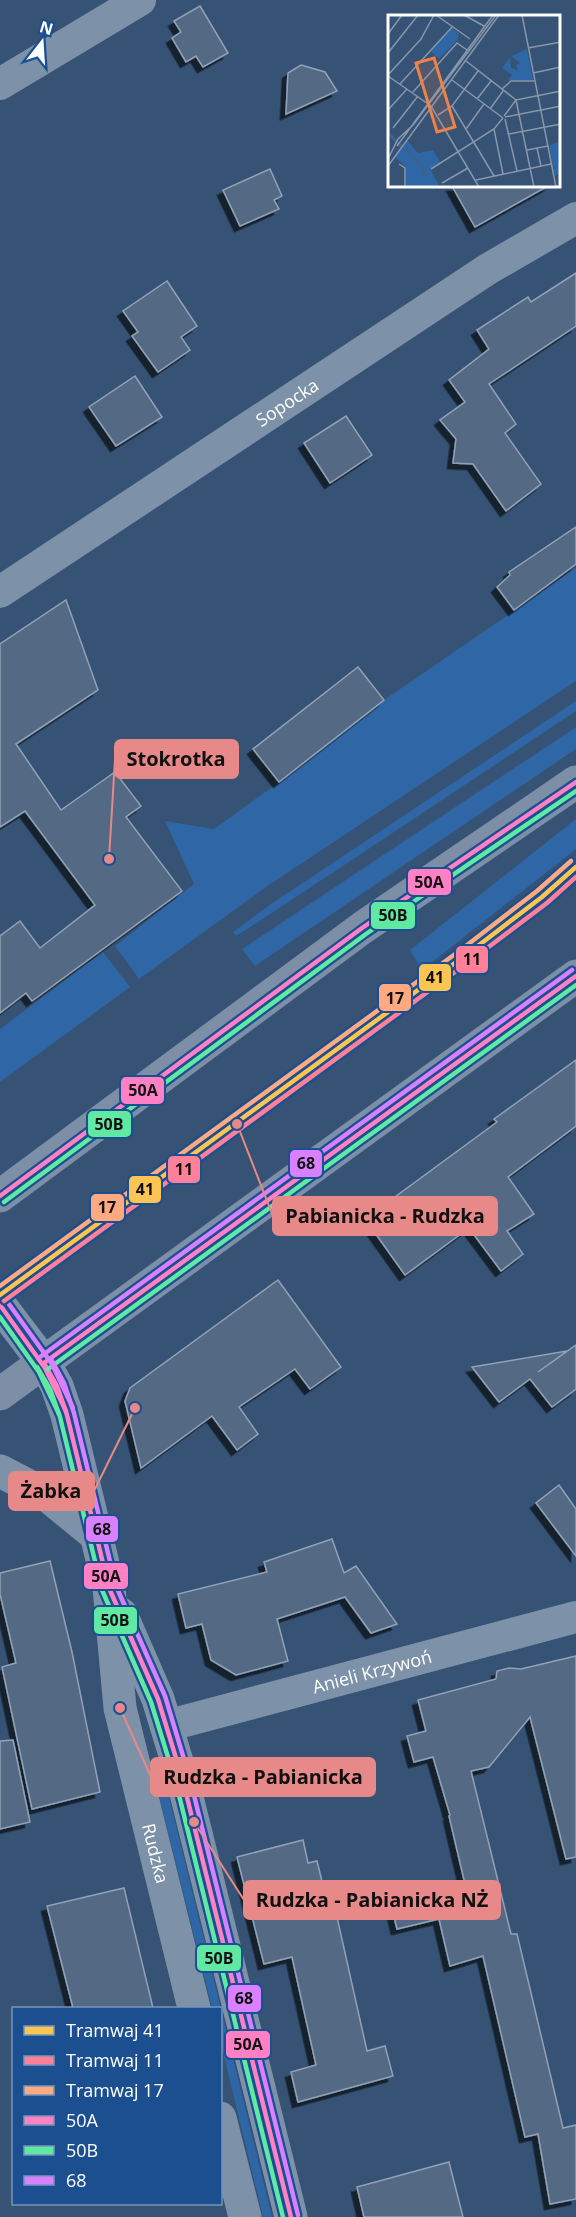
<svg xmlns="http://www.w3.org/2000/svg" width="576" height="2217" viewBox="0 0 576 2217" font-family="'Open Sans',sans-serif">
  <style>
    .green { fill: #2f66a5 }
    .building { fill: #526984; stroke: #92a2b6; stroke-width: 1.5; filter: url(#shadow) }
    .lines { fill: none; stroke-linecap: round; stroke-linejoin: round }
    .minor { stroke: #7d92a8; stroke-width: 32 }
    .tertiary { stroke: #7d92a8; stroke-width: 33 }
    .primary { stroke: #7d8ea7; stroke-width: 33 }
    .bus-1-casing { stroke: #1b4f8f; stroke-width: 9 }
    .bus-2-casing { stroke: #1b4f8f; stroke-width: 9 }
    .bus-3-casing { stroke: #1b4f8f; stroke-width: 9 }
    .bus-1 { stroke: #ff80c5; stroke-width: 4.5 }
    .bus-2 { stroke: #60e9a3; stroke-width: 4.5 }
    .bus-3 { stroke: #d880ff; stroke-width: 4.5 }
    .tram-1-casing { stroke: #1b4f8f; stroke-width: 9 }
    .tram-2-casing { stroke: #1b4f8f; stroke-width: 9 }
    .tram-3-casing { stroke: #1b4f8f; stroke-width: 9 }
    .tram-1 { stroke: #fcc553; stroke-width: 4.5 }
    .tram-2 { stroke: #ff8098; stroke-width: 4.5 }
    .tram-3 { stroke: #ffa980; stroke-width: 4.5 }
    .labels { text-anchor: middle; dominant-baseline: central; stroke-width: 6; stroke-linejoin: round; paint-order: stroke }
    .street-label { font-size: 18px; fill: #fff; stroke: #1b4f8f }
    .inset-river { fill: none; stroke: #3b618d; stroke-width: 3 }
    .inset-road { fill: none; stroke: #8697ac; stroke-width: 1.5 }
    .view { fill: #ee8249; fill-opacity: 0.15; stroke: #ee8249; stroke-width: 3 }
    .inset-edge { fill: none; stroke: #fff; stroke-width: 3 }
    .leader { fill: none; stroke: #e88989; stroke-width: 2 }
    .callout-dot { fill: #e88989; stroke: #1b4f8f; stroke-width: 2 }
    .callout { fill: #e88989; stroke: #e88989; stroke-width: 2 }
    .callout-label { font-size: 20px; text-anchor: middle; font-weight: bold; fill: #111 }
    .line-badge { stroke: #1b4f8f; stroke-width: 2 }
    .pale-badge-label { font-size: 16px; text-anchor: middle; font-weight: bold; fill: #111 }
  </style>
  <defs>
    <filter id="shadow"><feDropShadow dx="-5.5" dy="5.5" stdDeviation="0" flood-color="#0009"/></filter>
  </defs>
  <rect width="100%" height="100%" fill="#365274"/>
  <g class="green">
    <path d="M 576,568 L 576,681 L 266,887 L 139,979 L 115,946 L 194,884 L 165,821 L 214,829 L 279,782 L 384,700 Z"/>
    <path d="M 576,701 L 576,711 L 272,913 L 236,936 L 233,932 L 268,906 Z"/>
    <path d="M 576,727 L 576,749 L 255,966 L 242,949 Z"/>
    <path d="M 576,819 L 576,849 L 422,970 L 410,950 Z"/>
    <path d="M 103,952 L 130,987 L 0,1082 L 0,1029 Z"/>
    <path d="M 158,1778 L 161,1778 L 165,1781 L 272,2217 L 263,2217 L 221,2044 L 220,2008 L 212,2008 L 156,1783 Z"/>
  </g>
  <g class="building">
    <path d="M 200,6 L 228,53 L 203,67 L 196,56 L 186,62 L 172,38 L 181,32 L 174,21 Z"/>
    <path d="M 301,65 L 325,72 L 337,91 L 286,114 L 288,73 Z"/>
    <path d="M 270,169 L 282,196 L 274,200 L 279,209 L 240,226 L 223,190 Z"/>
    <path d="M 452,186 L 548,186 L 475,227 Z"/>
    <path d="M 576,273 L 576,326 L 489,384 L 516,424 L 505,433 L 541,484 L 506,511 L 473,464 L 453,463 L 456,439 L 440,420 L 465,402 L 449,380 L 489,349 L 477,330 L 528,297 L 531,302 Z"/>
    <path d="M 167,281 L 197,326 L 181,337 L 190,350 L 158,372 L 132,336 L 138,332 L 123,311 Z"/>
    <path d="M 135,376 L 162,417 L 116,446 L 89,407 Z"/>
    <path d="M 346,416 L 372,455 L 330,483 L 304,443 Z"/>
    <path d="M 576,527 L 576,564 L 514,610 L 497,587 L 510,575 L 509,572 Z"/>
    <path d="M 66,600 L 98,690 L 16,744 L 61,810 L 115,772 L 141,806 L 126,817 L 182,891 L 32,1001 L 26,993 L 0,1013 L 0,936 L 20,921 L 40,948 L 95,905 L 25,811 L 0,827 L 0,644 Z"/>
    <path d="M 358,667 L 384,700 L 279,782 L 253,749 Z"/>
    <path d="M 576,1060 L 576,1126 L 508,1177 L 534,1214 L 507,1231 L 523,1254 L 501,1271 L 469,1228 L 405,1275 L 365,1219 L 497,1122 L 494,1119 Z"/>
    <path d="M 278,1280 L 341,1367 L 310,1389 L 295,1369 L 239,1407 L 258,1434 L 237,1450 L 212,1416 L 141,1468 L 125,1401 L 130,1388 Z"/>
    <path d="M 576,1345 L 576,1389 L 552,1407 L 530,1379 L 499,1402 L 472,1367 L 567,1351 L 538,1372 Z"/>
    <path d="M 559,1485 L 576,1509 L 576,1556 L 536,1503 Z"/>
    <path d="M 332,1539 L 344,1573 L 356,1566 L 397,1624 L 371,1633 L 345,1597 L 277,1619 L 288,1661 L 236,1675 L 211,1660 L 202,1624 L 186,1628 L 178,1594 L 267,1572 L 264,1562 Z"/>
    <path d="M 50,1561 L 72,1652 L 100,1792 L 32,1809 L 2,1667 L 16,1663 L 0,1594 L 0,1573 Z"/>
    <path d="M 576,1656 L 576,1857 L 566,1859 L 530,1717 L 489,1767 L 471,1771 L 511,1934 L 517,1934 L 563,2128 L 576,2125 L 576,2199 L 550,2204 L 538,2134 L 525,2137 L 483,1956 L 450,1966 L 439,1919 L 397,1929 L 390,1901 L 465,1884 L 449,1816 L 450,1815 L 433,1757 L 414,1762 L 407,1736 L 426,1731 L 418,1700 L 496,1679 L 497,1671 L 509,1668 L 521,1669 Z"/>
    <path d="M 13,1740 L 30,1822 L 0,1829 L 0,1741 Z"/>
    <path d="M 303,1840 L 308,1863 L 317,1861 L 331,1918 L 337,1917 L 367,2051 L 385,2046 L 393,2076 L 298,2102 L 291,2072 L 316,2065 L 292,1957 L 264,1964 L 237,1857 Z"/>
    <path d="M 124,1888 L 153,2008 L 73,2008 L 47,1906 Z"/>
    <path d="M 449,2162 L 463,2217 L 364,2217 L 357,2187 Z"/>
  </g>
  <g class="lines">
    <g class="minor">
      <path d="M 0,84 L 140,0"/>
      <path id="s1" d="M 0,592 L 488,269 L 576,218"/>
      <path id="s2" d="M 166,1726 L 576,1617"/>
    </g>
    <g class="tertiary">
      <path id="s3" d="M 0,1305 L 44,1363 L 57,1386 L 67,1415 L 109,1588 L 120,1708 L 194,2008"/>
      <path d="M 0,1471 L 48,1496 L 97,1536"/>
      <path d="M 121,1614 L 158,1699 L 183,1781 L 291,2217"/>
      <path d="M 220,2118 L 245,2217"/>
    </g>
    <g class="primary">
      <path d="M 0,1196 L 362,928 L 576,782"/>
      <path d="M 0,1394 L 576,976"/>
    </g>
    <defs>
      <g id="bus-1">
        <path d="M 0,1196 L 362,928 L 576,782"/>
        <path d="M 0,1305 L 45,1368 L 66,1411"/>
        <path d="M 44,1363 L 57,1386 L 67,1415 L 109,1588 L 158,1699 L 183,1781 L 291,2217"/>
        <path d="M 44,1363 L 576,976"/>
      </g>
      <g id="bus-2">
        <path d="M 4,1202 L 366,934 L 576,791"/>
        <path d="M 0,1317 L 39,1372 L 59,1414"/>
        <path d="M 37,1367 L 50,1389 L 60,1417 L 102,1590 L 151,1702 L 176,1783 L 283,2217"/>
        <path d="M 48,1369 L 576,985"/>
      </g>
      <g id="bus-3">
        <path d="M 6,1300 L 52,1364 L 73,1408"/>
        <path d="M 40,1357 L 572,970"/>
        <path d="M 51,1359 L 64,1383 L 74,1413 L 116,1586 L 165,1696 L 190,1779 L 298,2215"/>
      </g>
    </defs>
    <use href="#bus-1" class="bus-1-casing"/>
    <use href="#bus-2" class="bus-2-casing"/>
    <use href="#bus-3" class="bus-3-casing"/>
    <use href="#bus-1" class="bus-1"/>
    <use href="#bus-2" class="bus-2"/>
    <use href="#bus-3" class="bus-3"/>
    <defs>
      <path id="tram-1" d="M 0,1295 L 466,955 L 542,897 L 576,867"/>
      <path id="tram-2" d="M 4,1301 L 470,961 L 547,903 L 576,877"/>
      <path id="tram-3" d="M 0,1286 L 462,949 L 537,891 L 571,861"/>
    </defs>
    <use href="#tram-1" class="tram-1-casing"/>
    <use href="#tram-2" class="tram-2-casing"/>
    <use href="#tram-3" class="tram-3-casing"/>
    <use href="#tram-1" class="tram-1"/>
    <use href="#tram-2" class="tram-2"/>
    <use href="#tram-3" class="tram-3"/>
  </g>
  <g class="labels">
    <g class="street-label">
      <text stroke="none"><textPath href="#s1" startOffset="344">Sopocka</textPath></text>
      <text stroke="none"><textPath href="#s2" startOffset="213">Anieli Krzywoń</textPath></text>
      <text stroke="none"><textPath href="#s3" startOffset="578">Rudzka</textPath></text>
    </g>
  </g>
  <g transform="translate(388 15)">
    <rect width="172" height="172" fill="#365274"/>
    <path d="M 64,13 L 71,18 L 70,24 L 51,44 L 43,36 ZM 139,34 L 145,65 L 120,65 L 124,60 L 114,53 L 122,42 L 123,53 L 130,55 L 128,50 L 132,48 L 123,41 ZM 19,125 L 30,138 L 45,135 L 52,147 L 42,154 L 52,172 L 18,172 L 18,152 L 7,142 ZM 172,126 L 172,159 L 167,160 L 161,131 Z" fill="#2f66a5"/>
    <path class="inset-river" d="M 0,118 L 34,152 L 38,161"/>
    <path class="inset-road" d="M 48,0 L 82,24M 76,0 L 96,11M 134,0 L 168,172M 0,19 L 14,0M 140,33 L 173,27M 0,38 L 30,0M 78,46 L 128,85M 145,58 L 173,52M 0,60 L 33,24 L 46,0M 0,61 L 43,91 L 91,172M 64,65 L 115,103M 12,69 L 65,11M 114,74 L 123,66 L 146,66M 25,77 L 69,28 L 79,35M 89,84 L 103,66M 128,85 L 146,172M 128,85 L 173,76M 64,91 L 106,161M 102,94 L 115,76M 0,95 L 19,74M 50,100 L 64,91 L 90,56M 116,101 L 128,85M 117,102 L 173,91M 117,104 L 129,156M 5,113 L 30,81M 78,114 L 96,89M 106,114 L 115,159M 121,119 L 173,109M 9,131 L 105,0M 149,133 L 153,151M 139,135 L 160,131M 0,144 L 10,124 L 25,110 L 108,0M 11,149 L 17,153 L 17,172M 0,151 L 111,0M 43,154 L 106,114 L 115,103M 88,165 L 163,149M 54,168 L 80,153"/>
    <path class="view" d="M 46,43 L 67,112 L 49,117 L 28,48 Z"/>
    <rect width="172" height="172" class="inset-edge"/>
  </g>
  <path class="leader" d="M109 859L115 759M237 1124L273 1216M135 1408L94 1491M120 1708L151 1777M194 1822L244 1900"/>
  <g class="callout-dot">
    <circle cx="109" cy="859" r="6"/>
    <circle cx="237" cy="1124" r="6"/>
    <circle cx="135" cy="1408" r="6"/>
    <circle cx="120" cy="1708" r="6"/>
    <circle cx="194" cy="1822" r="6"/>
  </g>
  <g class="callout">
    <rect x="115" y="740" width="123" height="38" rx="6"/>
    <rect x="273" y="1197" width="224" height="38" rx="6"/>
    <rect x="9" y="1472" width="85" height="38" rx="6"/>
    <rect x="151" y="1758" width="224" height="38" rx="6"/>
    <rect x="244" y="1881" width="256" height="38" rx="6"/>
  </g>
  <g class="callout-label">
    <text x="176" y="766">Stokrotka</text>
    <text x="385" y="1223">Pabianicka - Rudzka</text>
    <text x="51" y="1498">Żabka</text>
    <text x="263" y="1784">Rudzka - Pabianicka</text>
    <text x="372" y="1907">Rudzka - Pabianicka NŻ</text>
  </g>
  <g class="line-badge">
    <rect x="407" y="868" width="45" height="28" rx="6" fill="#ff80c5"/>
    <rect x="370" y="901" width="46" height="29" rx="6" fill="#60e9a3"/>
    <rect x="455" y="945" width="34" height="29" rx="6" fill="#ff8098"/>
    <rect x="418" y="963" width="34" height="29" rx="6" fill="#fcc553"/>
    <rect x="378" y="983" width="34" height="29" rx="6" fill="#ffa980"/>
    <rect x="120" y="1076" width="45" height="29" rx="6" fill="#ff80c5"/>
    <rect x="87" y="1110" width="45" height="28" rx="6" fill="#60e9a3"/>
    <rect x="289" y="1149" width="34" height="29" rx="6" fill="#d880ff"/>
    <rect x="167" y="1155" width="34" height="29" rx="6" fill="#ff8098"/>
    <rect x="128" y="1175" width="34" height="29" rx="6" fill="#fcc553"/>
    <rect x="90" y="1193" width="35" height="29" rx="6" fill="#ffa980"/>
    <rect x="85" y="1515" width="34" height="28" rx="6" fill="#d880ff"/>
    <rect x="83" y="1562" width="46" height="28" rx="6" fill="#ff80c5"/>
    <rect x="93" y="1606" width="45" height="29" rx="6" fill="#60e9a3"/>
    <rect x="196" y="1944" width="46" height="28" rx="6" fill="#60e9a3"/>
    <rect x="227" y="1984" width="35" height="29" rx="6" fill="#d880ff"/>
    <rect x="225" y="2030" width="46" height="29" rx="6" fill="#ff80c5"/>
  </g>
  <g class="pale-badge-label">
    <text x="429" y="888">50A</text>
    <text x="393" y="921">50B</text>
    <text x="472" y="965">11</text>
    <text x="435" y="983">41</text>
    <text x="395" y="1004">17</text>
    <text x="143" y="1096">50A</text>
    <text x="109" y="1130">50B</text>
    <text x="306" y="1169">68</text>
    <text x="184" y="1175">11</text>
    <text x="145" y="1195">41</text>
    <text x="107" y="1213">17</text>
    <text x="102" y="1535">68</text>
    <text x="106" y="1582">50A</text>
    <text x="115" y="1626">50B</text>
    <text x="219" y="1964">50B</text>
    <text x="244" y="2004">68</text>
    <text x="248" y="2050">50A</text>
  </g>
  <rect x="12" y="2007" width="210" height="198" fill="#1b4f8f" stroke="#7695bc" stroke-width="1.5"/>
  <rect x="24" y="2026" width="30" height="9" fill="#fcc553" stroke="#7695bc" stroke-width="1.5"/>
  <text x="66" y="2037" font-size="18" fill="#ffffff">Tramwaj 41</text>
  <rect x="24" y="2056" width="30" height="9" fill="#ff8098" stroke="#7695bc" stroke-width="1.5"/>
  <text x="66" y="2067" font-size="18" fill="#ffffff">Tramwaj 11</text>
  <rect x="24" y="2086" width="30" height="9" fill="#ffa980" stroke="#7695bc" stroke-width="1.5"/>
  <text x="66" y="2097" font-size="18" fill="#ffffff">Tramwaj 17</text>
  <rect x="24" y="2116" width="30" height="9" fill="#ff80c5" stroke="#7695bc" stroke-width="1.5"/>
  <text x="66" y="2127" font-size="18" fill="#ffffff">50A</text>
  <rect x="24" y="2146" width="30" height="9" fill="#60e9a3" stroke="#7695bc" stroke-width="1.5"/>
  <text x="66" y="2157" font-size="18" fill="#ffffff">50B</text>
  <rect x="24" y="2176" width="30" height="9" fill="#d880ff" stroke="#7695bc" stroke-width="1.5"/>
  <text x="66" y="2187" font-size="18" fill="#ffffff">68</text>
  <g transform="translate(42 42) rotate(17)" stroke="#1b4f8f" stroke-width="4.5" paint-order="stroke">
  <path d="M0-4.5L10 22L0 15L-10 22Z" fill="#ffffff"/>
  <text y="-9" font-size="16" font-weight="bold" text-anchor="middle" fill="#ffffff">N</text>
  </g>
</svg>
